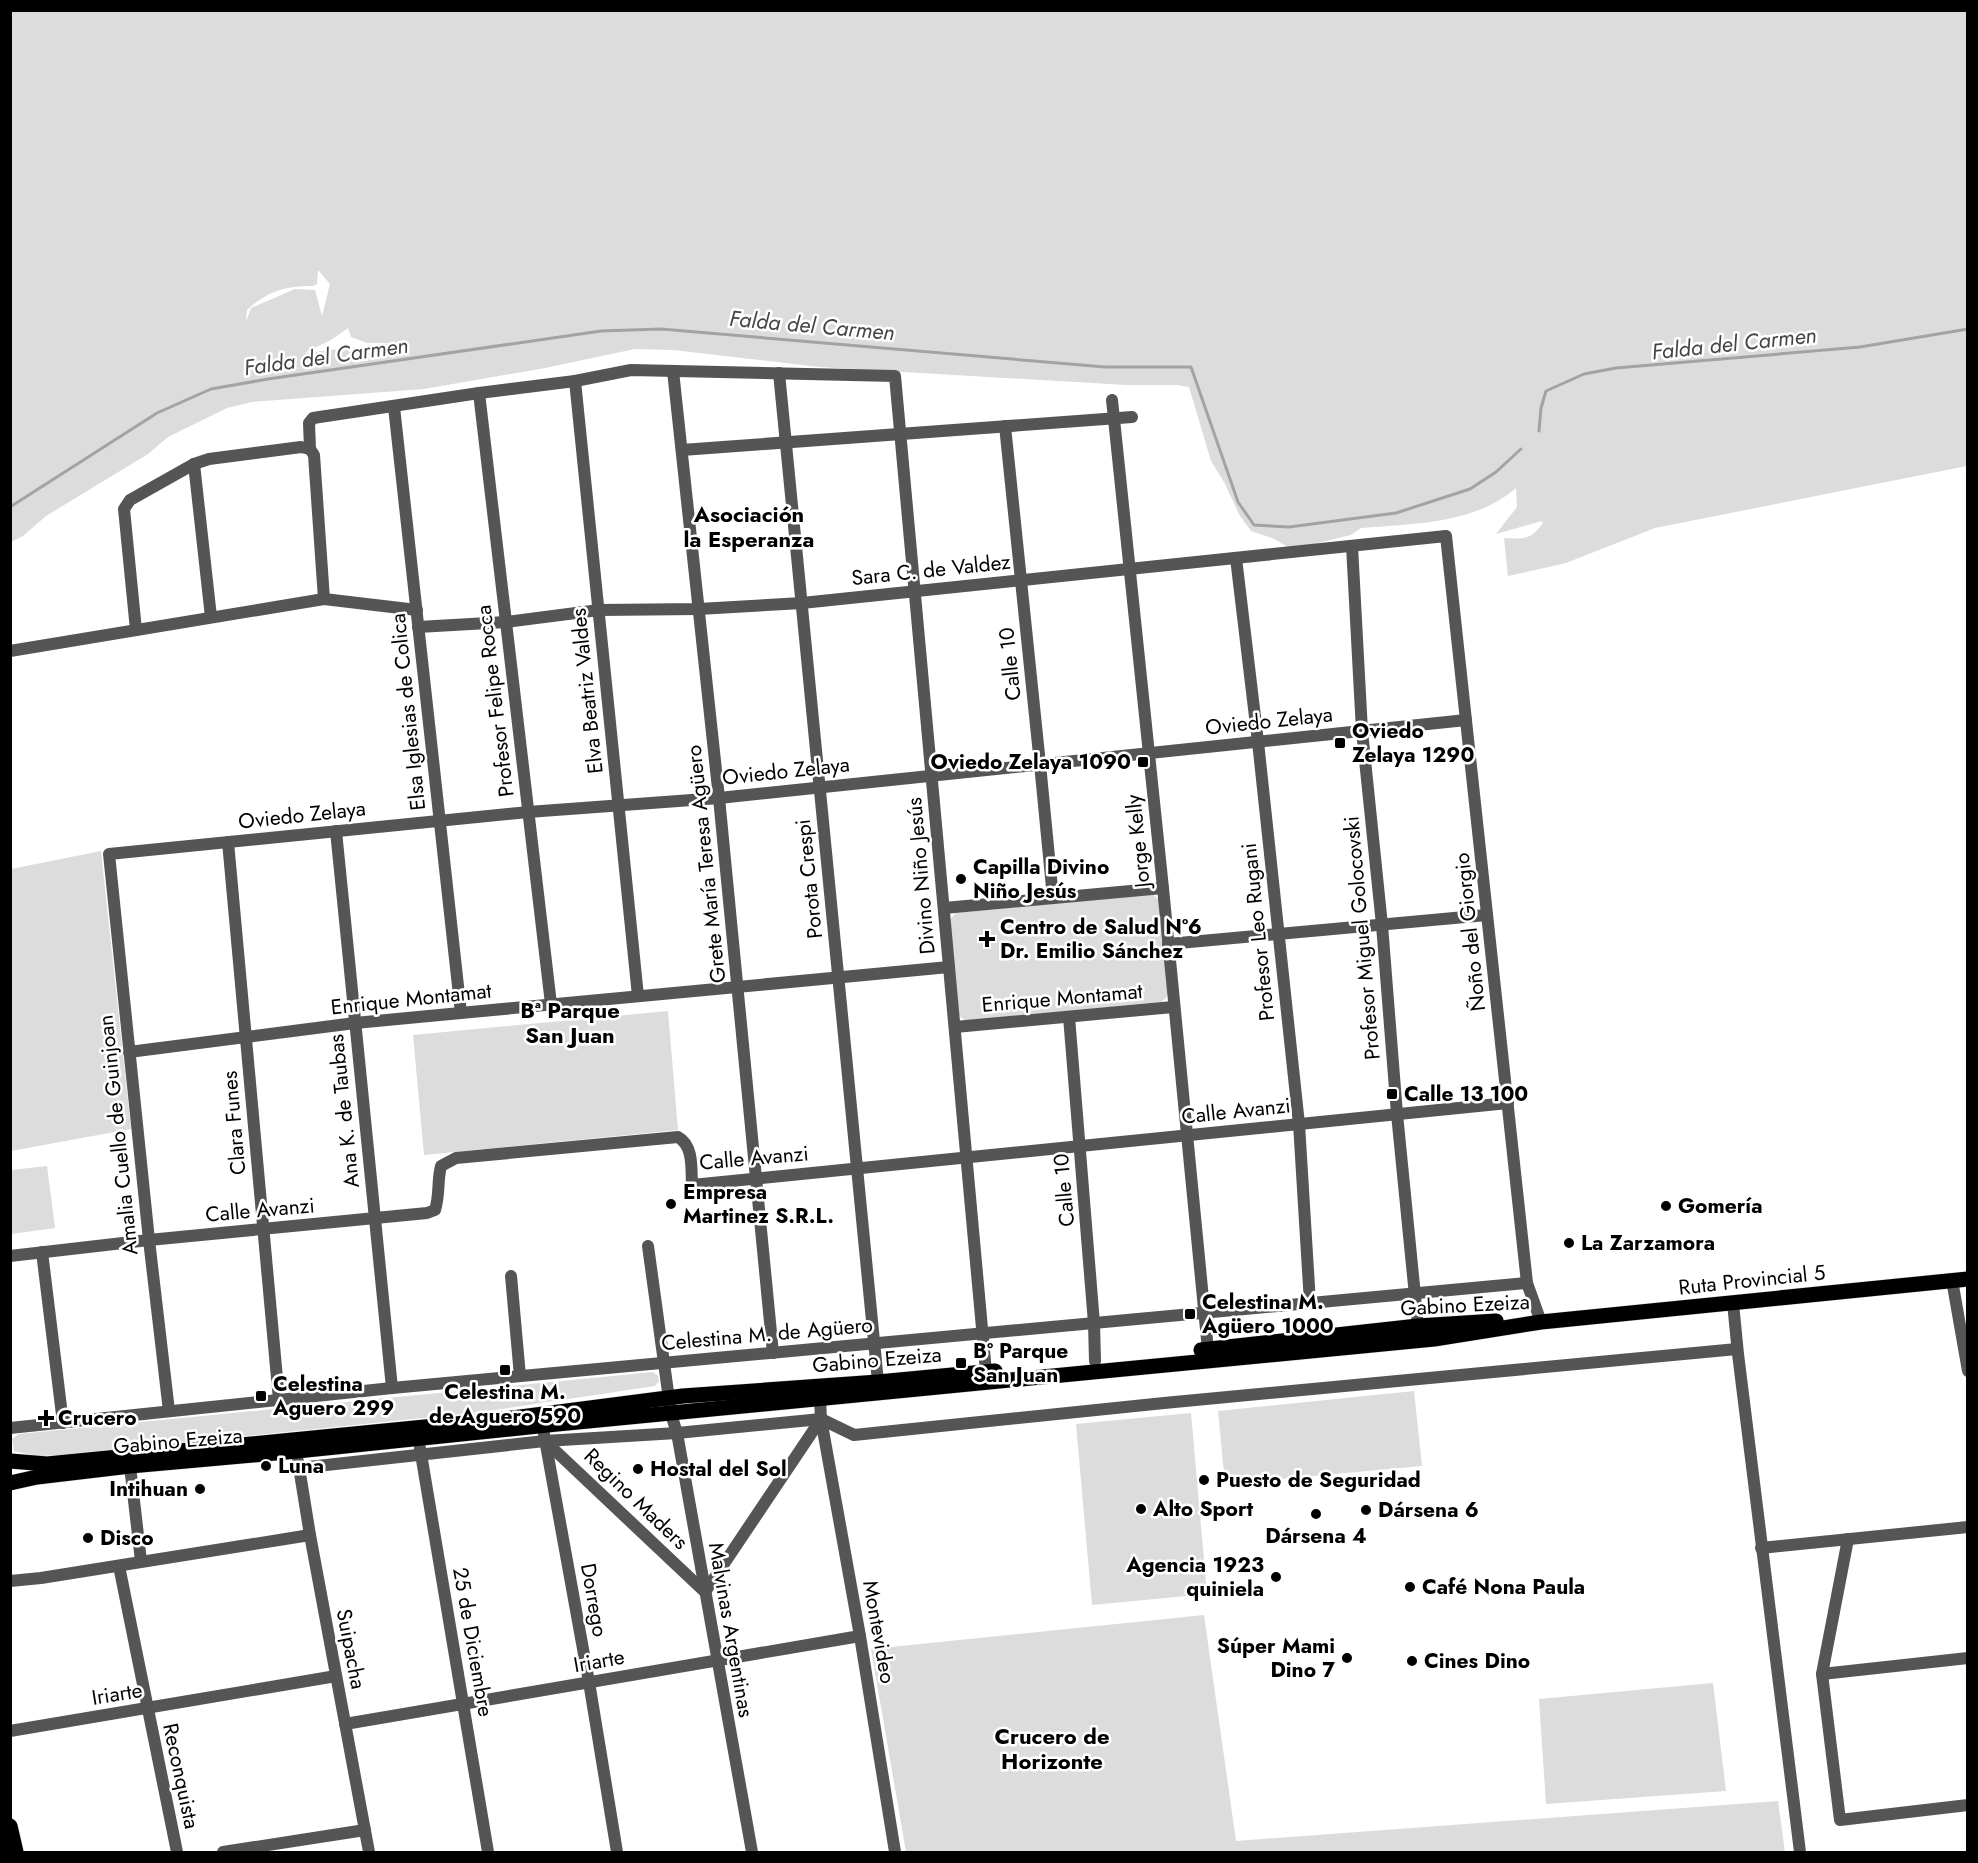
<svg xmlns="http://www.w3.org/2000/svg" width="1978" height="1863" viewBox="0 0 1978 1863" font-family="Jost,sans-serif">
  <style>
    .green { fill: #dcdcdc; fill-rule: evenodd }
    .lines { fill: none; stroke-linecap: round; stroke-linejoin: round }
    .stream { stroke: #a3a3a3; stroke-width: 3 }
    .major-casing { stroke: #dbdbdb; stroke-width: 16 }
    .minor { stroke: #555; stroke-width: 12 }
    .major { stroke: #000; stroke-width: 15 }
    .poi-dot { fill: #000; stroke: #fff; stroke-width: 2 }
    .labels { text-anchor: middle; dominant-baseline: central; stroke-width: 5; stroke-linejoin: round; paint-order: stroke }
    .street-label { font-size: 21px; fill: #000; stroke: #fff }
    .poi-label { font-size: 21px; font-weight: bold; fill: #000; stroke: #fff; text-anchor: start }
    .water-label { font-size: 22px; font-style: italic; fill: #444; stroke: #fff }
    .neighbourhood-label { font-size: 22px; font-weight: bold; fill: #000; stroke: #fff }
  </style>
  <rect width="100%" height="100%" fill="#fff"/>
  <g class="green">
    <path d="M 11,11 L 1967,11 L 1967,466 L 1655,528 L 1566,563 L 1508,576 L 1504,538 C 1524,539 1531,540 1543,523 L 1542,521 L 1496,534 L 1517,507 L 1516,488 C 1475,524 1412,524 1361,528 L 1351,535 L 1292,549 L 1272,538 L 1251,531 L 1240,516 L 1224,482 L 1211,461 L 1189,387 L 1177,385 L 1126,385 L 819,367 L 673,350 L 635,349 L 545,368 L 424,389 L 252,402 L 227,408 L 168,437 L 148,454 L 46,516 L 23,536 L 11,542 ZM 318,270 L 330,284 L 322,316 L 315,290 L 295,289 L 251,308 L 246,322 L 247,310 C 268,291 285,286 313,286 L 317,284 ZM 348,328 L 351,337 L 367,343 L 393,343 L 304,353 L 331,340 Z"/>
    <path d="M 101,851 L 131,1129 L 11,1151 L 11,869 Z"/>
    <path d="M 1152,894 L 1159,900 L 1169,992 L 1166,998 L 1161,1002 L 966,1021 L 959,1016 L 950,919 L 956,913 Z"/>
    <path d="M 668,1011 L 678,1130 L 424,1155 L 413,1035 Z"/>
    <path d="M 47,1166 L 55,1228 L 11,1234 L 11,1170 Z"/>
    <path d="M 653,1372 L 658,1376 L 659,1381 L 655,1386 L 482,1412 L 61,1455 L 38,1456 L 14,1451 L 12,1439 L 19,1434 Z"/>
    <path d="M 1414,1391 L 1422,1466 L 1225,1484 L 1218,1411 Z"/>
    <path d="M 1191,1413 L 1207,1594 L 1092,1605 L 1076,1424 Z"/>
    <path d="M 1204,1615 L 1236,1841 L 1778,1801 L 1785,1852 L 906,1852 L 871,1649 Z"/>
    <path d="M 1713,1683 L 1726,1791 L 1546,1804 L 1539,1699 Z"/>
  </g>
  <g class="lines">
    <g class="stream">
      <path d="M 1539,431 L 1541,408 L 1546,391 L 1584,374 L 1616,368 L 1860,347 L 1968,329"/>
      <path d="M 10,507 L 157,413 L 211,389 L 268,379 L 601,331 L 661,329 L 1105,367 L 1191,367 L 1238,502 L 1254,525 L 1289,527 L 1396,513 L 1470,489 L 1496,472 L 1521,449"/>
    </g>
    <defs>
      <g id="major">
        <path d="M 1201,1350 L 1418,1326 L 1496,1321"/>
        <path d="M 10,1461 L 47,1464 L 496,1420 L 683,1396 L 878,1382 L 995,1371"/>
        <path d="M 10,1483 L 37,1477 L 130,1466 L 297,1451 L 557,1424 L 1434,1339 L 1541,1322 L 1968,1279"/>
        <path d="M 10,1826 L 16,1852"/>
      </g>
    </defs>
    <use href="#major" class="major-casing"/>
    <g class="minor">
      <path d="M 673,371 L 719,798 L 773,1353"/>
      <path d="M 779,373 L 878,1382"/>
      <path d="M 575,381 L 638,996"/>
      <path d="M 479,393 L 551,1004"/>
      <path d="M 1112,400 L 1163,888 L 1208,1350"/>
      <path d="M 394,407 L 461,1013"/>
      <path d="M 1005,426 L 1040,764 L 1053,898"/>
      <path d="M 682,450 L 1132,417"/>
      <path d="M 1352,546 L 1362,731 L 1382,925 L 1397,1114 L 1418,1326"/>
      <path d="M 1236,558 L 1258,742 L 1299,1124 L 1310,1303"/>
      <path d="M 324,599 L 314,455 L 310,449 L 309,423 L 313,418 L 479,393 L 575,381 L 631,370 L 895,376 L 986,1372"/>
      <path d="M 211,617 L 194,464 L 209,459 L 301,447 L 310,449"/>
      <path d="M 418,627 L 506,622 L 599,610 L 699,609 L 802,603 L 1446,536 L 1527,1283 L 1541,1322"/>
      <path d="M 136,630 L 124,509 L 130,500 L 194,464"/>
      <path d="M 10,651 L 324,599 L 417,610"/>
      <path d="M 336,831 L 392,1388"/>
      <path d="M 228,842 L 279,1400"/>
      <path d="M 944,908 L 1163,888"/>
      <path d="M 1168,944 L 1487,915"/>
      <path d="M 1069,1017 L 1094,1323 L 1095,1361"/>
      <path d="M 955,1027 L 1173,1007"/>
      <path d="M 129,1052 L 355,1023 L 949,967"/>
      <path d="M 648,1246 L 671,1414 L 677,1433 L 752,1852"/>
      <path d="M 42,1252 L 63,1423"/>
      <path d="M 10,1256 L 149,1240 L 427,1213 L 435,1210 C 440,1195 437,1181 441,1166 L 456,1158 L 678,1137 C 694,1146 691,1169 692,1185 L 1508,1103"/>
      <path d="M 511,1276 L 520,1376"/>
      <path d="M 1952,1280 L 1968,1371"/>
      <path d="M 1733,1303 L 1738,1354 L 1800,1852"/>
      <path d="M 820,1399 L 821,1419 L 860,1636 L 895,1852"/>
      <path d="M 169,1411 L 149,1240 L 109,854 L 528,812 L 719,798 L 1466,720"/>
      <path d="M 10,1428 L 392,1388 L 1527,1283"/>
      <path d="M 544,1434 L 589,1682 L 617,1852"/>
      <path d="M 545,1441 L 705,1592 L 821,1419"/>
      <path d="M 420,1448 L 488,1852"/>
      <path d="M 298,1461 L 310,1535 L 369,1852"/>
      <path d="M 130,1466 L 141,1561"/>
      <path d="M 299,1468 L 545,1441 L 677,1433 L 821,1419 L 854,1435 L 1164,1403 L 1737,1349"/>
      <path d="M 1848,1539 L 1822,1674 L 1840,1820 L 1968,1805"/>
      <path d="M 1761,1548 L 1968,1527"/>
      <path d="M 119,1566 L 177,1852"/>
      <path d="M 10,1581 L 41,1578 L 310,1535"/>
      <path d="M 1822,1674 L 1968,1658"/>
      <path d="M 345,1724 L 860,1636"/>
      <path d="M 10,1731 L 336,1676"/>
      <path d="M 223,1852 L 365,1830"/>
    </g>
    <use href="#major" class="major"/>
  </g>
  <g class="poi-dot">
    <rect x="1334" y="737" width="12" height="12" rx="3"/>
    <rect x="1137" y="756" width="12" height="12" rx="3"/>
    <circle cx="961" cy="879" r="6"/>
    <path d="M984 930h6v6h6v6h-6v6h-6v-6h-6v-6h6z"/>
    <rect x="1386" y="1088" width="12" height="12" rx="3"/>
    <circle cx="671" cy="1204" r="6"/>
    <circle cx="1666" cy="1206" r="6"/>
    <circle cx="1569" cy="1243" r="6"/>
    <rect x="1184" y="1308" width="12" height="12" rx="3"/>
    <rect x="955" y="1357" width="12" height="12" rx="3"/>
    <rect x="499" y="1364" width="12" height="12" rx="3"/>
    <rect x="255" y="1390" width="12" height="12" rx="3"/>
    <path d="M43 1409h6v6h6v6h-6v6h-6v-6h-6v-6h6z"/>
    <circle cx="266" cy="1466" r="6"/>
    <circle cx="638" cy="1469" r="6"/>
    <circle cx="1204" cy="1480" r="6"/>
    <circle cx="200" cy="1489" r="6"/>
    <circle cx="1141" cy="1509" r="6"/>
    <circle cx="1366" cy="1510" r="6"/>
    <circle cx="1316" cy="1514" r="6"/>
    <circle cx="88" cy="1538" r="6"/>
    <circle cx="1276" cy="1577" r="6"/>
    <circle cx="1410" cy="1587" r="6"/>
    <circle cx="1347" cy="1658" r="6"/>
    <circle cx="1412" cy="1661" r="6"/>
  </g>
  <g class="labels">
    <g class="street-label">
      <text transform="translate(931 570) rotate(-6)">Sara C. de Valdez</text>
      <text transform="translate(1010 664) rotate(-96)">Calle 10</text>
      <text transform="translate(587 691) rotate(-96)">Elva Beatriz Valdes</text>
      <text transform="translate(495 701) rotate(-97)">Profesor Felipe Rocca</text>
      <text transform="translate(408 712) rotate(-96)">Elsa Iglesias de Colica</text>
      <text transform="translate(1269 721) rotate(-6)">Oviedo Zelaya</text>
      <text transform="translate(786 771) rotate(-6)">Oviedo Zelaya</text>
      <text transform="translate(302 815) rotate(-6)">Oviedo Zelaya</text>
      <text transform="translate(1138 841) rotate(-96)">Jorge Kelly</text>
      <text transform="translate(706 864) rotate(-96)">Grete María Teresa Agüero</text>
      <text transform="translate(921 876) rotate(-95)">Divino Niño Jesús</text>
      <text transform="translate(809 879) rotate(-96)">Porota Crespi</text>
      <text transform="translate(1258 932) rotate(-96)">Profesor Leo Rugani</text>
      <text transform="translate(1470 932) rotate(-96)">Ñoño del Giorgio</text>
      <text transform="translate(1362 938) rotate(-95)">Profesor Miguel Golocovski</text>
      <text transform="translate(1062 998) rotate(-5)">Enrique Montamat</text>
      <text transform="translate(411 999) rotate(-6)">Enrique Montamat</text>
      <text transform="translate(344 1111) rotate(-96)">Ana K. de Taubas</text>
      <text transform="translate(1236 1111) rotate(-6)">Calle Avanzi</text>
      <text transform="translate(234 1123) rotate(-95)">Clara Funes</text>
      <text transform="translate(118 1135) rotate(-96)">Amalia Cuello de Guinjoan</text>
      <text transform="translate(754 1158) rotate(-5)">Calle Avanzi</text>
      <text transform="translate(1064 1190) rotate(-95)">Calle 10</text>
      <text transform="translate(260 1210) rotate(-5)">Calle Avanzi</text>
      <text transform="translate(1752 1280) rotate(-6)">Ruta Provincial 5</text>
      <text transform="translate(1465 1305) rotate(-3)">Gabino Ezeiza</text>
      <text transform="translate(767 1334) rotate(-5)">Celestina M. de Agüero</text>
      <text transform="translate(877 1360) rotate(-5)">Gabino Ezeiza</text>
      <text transform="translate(178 1441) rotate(-5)">Gabino Ezeiza</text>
      <text transform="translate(636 1499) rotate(44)">Regino Maders</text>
      <text transform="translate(594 1600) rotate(80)">Dorrego</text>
      <text transform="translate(731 1630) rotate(80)">Malvinas Argentinas</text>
      <text transform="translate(879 1632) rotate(80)">Montevideo</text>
      <text transform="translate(473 1642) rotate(80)">25 de Diciembre</text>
      <text transform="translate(351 1649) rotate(79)">Suipacha</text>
      <text transform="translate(599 1661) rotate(-10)">Iriarte</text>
      <text transform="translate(117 1694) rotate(-9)">Iriarte</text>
      <text transform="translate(181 1776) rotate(78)">Reconquista</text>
    </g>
    <g class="poi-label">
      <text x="1352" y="731">Oviedo<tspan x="1352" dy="24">Zelaya 1290</tspan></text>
      <text x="1131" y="762" text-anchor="end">Oviedo Zelaya 1090</text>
      <text x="973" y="867">Capilla Divino<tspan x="973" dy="24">Niño Jesús</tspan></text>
      <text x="1000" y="927">Centro de Salud Nº6<tspan x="1000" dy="24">Dr. Emilio Sánchez</tspan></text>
      <text x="1404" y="1094">Calle 13 100</text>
      <text x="683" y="1192">Empresa<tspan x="683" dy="24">Martinez S.R.L.</tspan></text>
      <text x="1678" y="1206">Gomería</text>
      <text x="1581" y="1243">La Zarzamora</text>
      <text x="1202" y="1302">Celestina M.<tspan x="1202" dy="24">Agüero 1000</tspan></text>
      <text x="973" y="1351">Bº Parque<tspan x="973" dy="24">San Juan</tspan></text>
      <text x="273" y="1384">Celestina<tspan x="273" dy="24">Aguero 299</tspan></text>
      <text x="505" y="1392" text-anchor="middle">Celestina M.<tspan x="505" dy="24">de Aguero 590</tspan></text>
      <text x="58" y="1418">Crucero</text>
      <text x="278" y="1466">Luna</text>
      <text x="650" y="1469">Hostal del Sol</text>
      <text x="1216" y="1480">Puesto de Seguridad</text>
      <text x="188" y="1489" text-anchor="end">Intihuan</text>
      <text x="1153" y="1509">Alto Sport</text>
      <text x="1378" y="1510">Dársena 6</text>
      <text x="1316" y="1536" text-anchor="middle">Dársena 4</text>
      <text x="100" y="1538">Disco</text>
      <text x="1264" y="1565" text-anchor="end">Agencia 1923<tspan x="1264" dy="24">quiniela</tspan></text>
      <text x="1422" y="1587">Café Nona Paula</text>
      <text x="1335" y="1646" text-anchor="end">Súper Mami<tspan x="1335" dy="24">Dino 7</tspan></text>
      <text x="1424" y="1661">Cines Dino</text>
    </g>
    <g class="water-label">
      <text transform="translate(812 325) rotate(5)">Falda del Carmen</text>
      <text transform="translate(1734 343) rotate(-6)">Falda del Carmen</text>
      <text transform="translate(326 356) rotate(-8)">Falda del Carmen</text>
    </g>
    <g class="neighbourhood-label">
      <text x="749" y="514">Asociación<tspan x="749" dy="25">la Esperanza</tspan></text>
      <text x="570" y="1010">Bª Parque<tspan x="570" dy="25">San Juan</tspan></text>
      <text x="1052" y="1736">Crucero de<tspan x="1052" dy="25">Horizonte</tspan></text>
    </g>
  </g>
  <rect width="1978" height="1863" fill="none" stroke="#000000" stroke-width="24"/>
</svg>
